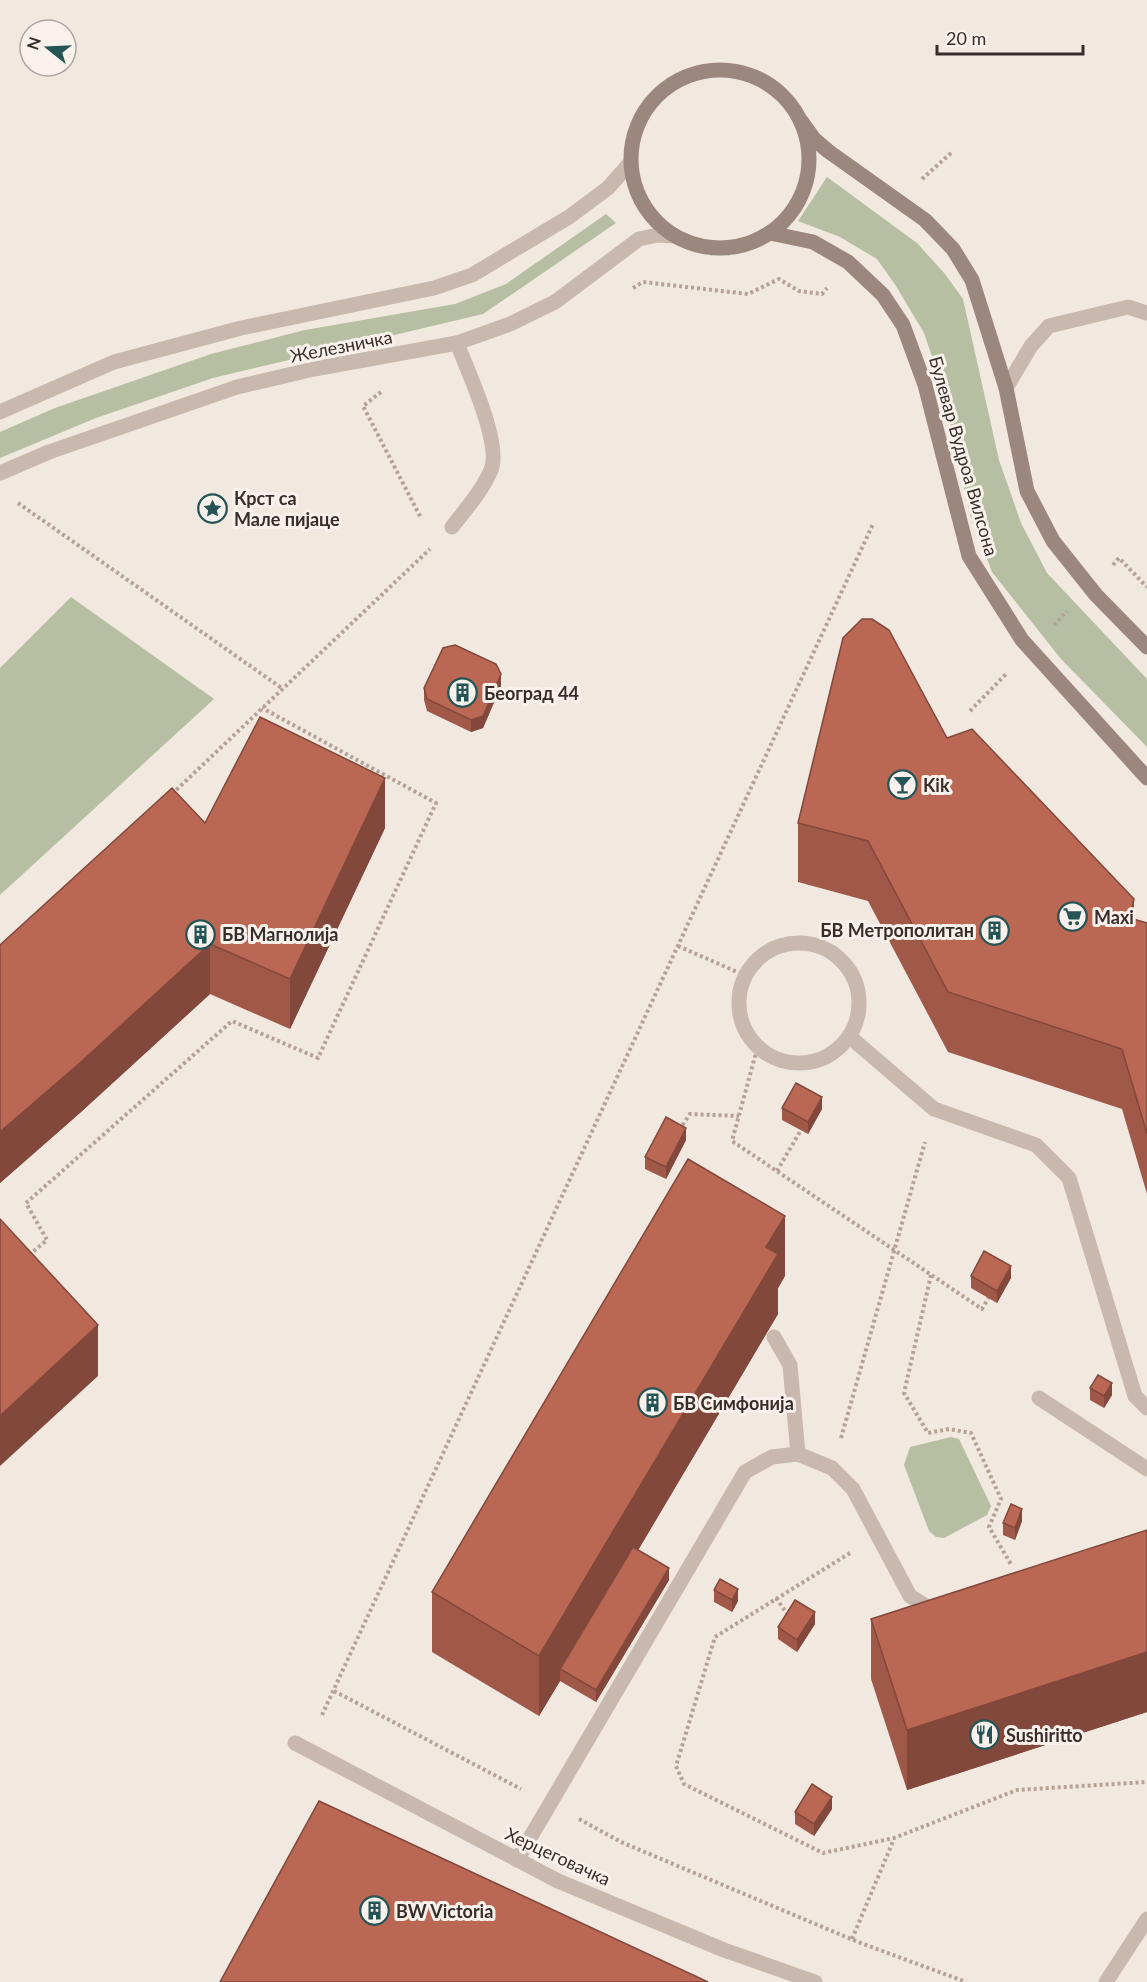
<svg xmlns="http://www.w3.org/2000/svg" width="1147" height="1982" viewBox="0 0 1147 1982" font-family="Lato,sans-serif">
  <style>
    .green { fill: #b6bfa1 }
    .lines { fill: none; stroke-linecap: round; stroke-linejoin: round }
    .path { stroke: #b4a297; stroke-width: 4; stroke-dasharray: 3 3; stroke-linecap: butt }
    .service { stroke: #c8b8ad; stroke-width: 15 }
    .minor { stroke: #c8b8ad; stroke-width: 15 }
    .secondary { stroke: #9c877e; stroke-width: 15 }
    .wall { fill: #a05948 }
    .shaded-wall { fill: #82483b }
    .building { fill: #ba6754; stroke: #82483b; stroke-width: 1.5 }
    .labels { text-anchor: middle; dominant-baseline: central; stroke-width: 6; stroke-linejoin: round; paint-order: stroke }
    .street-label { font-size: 18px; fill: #372e2b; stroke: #f9f2ec }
    .poi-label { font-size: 18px; font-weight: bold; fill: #372e2b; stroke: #f9f2ec; text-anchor: start }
  </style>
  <rect width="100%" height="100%" fill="#f1e8e0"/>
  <g class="green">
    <path d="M 827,177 L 917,243 L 945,274 L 963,299 L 999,460 L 1021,523 L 1047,573 L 1147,679 L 1147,747 L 1061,659 L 992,572 L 970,515 L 940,380 L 924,333 L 896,286 L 877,259 L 840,237 L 798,221 Z"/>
    <path d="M 606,214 L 616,223 L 483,314 L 213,378 L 96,418 L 0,458 L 0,432 L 55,408 L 211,354 L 305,330 L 455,304 L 506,284 Z"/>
    <path d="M 71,597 L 214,699 L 0,895 L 0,668 Z"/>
    <path d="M 951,1437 L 959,1439 L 991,1506 L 987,1515 L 944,1538 L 936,1537 L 929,1531 L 904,1465 L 910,1447 Z"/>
  </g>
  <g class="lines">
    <g class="path">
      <path d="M 922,179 L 951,153"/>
      <path d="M 633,288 L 643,282 L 748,294 L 779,279 L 799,291 L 822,294 L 827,288"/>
      <path d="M 381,392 L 363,406 L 421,518"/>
      <path d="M 18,503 L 283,689"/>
      <path d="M 1113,565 L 1119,558 L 1147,587"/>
      <path d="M 1054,625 L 1067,611"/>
      <path d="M 970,711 L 1007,673"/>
      <path d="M 172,794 L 430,549"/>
      <path d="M 678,946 L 744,975"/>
      <path d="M 757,1049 L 732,1141 L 982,1309 L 989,1297"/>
      <path d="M 679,1130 L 690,1114 L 739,1116"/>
      <path d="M 777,1171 L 801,1130"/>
      <path d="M 29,1255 L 47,1240 L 26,1203 L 232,1021 L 318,1058 L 436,803 L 262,708"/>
      <path d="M 931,1275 L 904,1393 L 928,1433 L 949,1429 L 971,1433 L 1001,1499 L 989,1527 L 1012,1566"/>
      <path d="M 841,1438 L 925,1142"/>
      <path d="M 850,1553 L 715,1637 L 676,1766 L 684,1784 L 823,1853 L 894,1838 L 1017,1790 L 1147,1782"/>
      <path d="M 776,1598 L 788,1615"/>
      <path d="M 334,1691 L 521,1789"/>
      <path d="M 322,1715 L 873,524"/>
      <path d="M 579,1819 L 621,1842 L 858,1942 L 966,1982"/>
      <path d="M 852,1939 L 894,1839"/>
    </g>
    <g class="service">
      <path d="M 1006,388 L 1031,346 L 1049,326 L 1128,307 L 1147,313"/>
      <path d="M 452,527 C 466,509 482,491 491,470 C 502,443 467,370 457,343"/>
      <circle cx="799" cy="1003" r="60"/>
      <path d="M 850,1037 L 934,1109 L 1036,1145 L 1069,1178 L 1135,1396 L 1147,1408"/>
      <path d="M 774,1337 L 790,1365 L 798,1454"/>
      <path d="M 1039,1398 L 1147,1469"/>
      <path d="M 517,1860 L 745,1472 L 772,1457 L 798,1454 L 832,1468 L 853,1489 L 910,1596 L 939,1614"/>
    </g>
    <g class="minor">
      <path d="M 0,412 L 114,362 L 241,328 L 434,288 L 472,275 L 569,217 L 608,188 L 630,163"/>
      <path d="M 0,473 L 49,452 L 237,387 L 314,369 L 457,343 L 510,324 L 555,302 L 639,239 L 658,235 L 674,236"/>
      <path d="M 295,1743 L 558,1881 L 724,1950 L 815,1982"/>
      <path d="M 1106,1982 L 1147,1919"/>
    </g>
    <g class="secondary">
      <circle cx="720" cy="159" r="89"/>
      <path d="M 801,121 L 814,139 L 828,151 L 925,220 L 953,249 L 972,280 L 1006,388 L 1027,491 L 1053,541 L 1096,595 L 1147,647"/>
      <path d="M 770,233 L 813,242 L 848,262 L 883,295 L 903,325 L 925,385 L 969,556 L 1022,640 L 1147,778"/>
    </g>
  </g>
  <g class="wall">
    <path d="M 501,686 L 483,728 L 471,732 L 427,711 L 424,700 L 424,688 Z"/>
    <path d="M 947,738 L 1134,919 L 1147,923 L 1147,1194 L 1122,1109 L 948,1052 L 868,901 L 798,882 L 798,823 Z"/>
    <path d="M 205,823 L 385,828 L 290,1029 L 210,994 L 81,1112 L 0,1183 L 0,945 Z"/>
    <path d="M 782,1108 L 822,1109 L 808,1134 L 782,1120 Z"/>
    <path d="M 686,1140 L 666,1179 L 645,1169 L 645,1157 Z"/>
    <path d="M 785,1276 L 778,1288 L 778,1314 L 638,1550 L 669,1580 L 596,1702 L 560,1681 L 539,1716 L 432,1652 L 432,1592 Z"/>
    <path d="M 971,1276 L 1011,1278 L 997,1303 L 971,1288 Z"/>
    <path d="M 1090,1388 L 1112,1395 L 1104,1408 L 1090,1400 Z"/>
    <path d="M 1022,1521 L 1015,1540 L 1003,1535 L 1003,1523 Z"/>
    <path d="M 1147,1530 L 1147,1712 L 907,1790 L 871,1679 L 871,1619 Z"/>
    <path d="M 714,1590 L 738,1601 L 732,1612 L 714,1602 Z"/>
    <path d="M 815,1624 L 797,1652 L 778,1639 L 778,1627 Z"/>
    <path d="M 832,1809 L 814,1836 L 795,1824 L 795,1812 Z"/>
  </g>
  <g class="shaded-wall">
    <path d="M 501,674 L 501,686 L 483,728 L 471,732 L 471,720 Z"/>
    <path d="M 385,778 L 385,828 L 290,1029 L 290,979 Z"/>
    <path d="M 1134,899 L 1134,959 L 1130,918 Z"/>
    <path d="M 210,944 L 210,994 L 81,1112 L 0,1183 L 0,1132 Z"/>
    <path d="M 822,1097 L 822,1109 L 808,1134 L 808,1122 Z"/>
    <path d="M 686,1128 L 686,1140 L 666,1179 L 666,1167 Z"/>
    <path d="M 785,1216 L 785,1276 L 778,1288 L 778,1314 L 566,1672 L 560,1669 L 560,1681 L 539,1716 L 539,1656 L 766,1247 Z"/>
    <path d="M 1011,1266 L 1011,1278 L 997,1303 L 997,1291 Z"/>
    <path d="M 98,1325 L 98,1376 L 0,1466 L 0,1416 Z"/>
    <path d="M 1112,1383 L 1112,1395 L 1104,1408 L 1104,1396 Z"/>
    <path d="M 1022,1509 L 1022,1521 L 1015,1540 L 1015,1528 Z"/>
    <path d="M 669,1568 L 669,1580 L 596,1702 L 596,1690 Z"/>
    <path d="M 738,1589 L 738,1601 L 732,1612 L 732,1600 Z"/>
    <path d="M 815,1612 L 815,1624 L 797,1652 L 797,1640 Z"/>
    <path d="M 1147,1652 L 1147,1712 L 907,1790 L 907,1730 Z"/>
    <path d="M 832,1797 L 832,1809 L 814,1836 L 814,1824 Z"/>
  </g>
  <g class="building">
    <path d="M 862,619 L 872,619 L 889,630 L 947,738 L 972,729 L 1134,899 L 1130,918 L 1147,923 L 1147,1134 L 1122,1049 L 948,992 L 868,841 L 798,823 L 843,638 Z"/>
    <path d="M 455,645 L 496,664 L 501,674 L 483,716 L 471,720 L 427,699 L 424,688 L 443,648 Z"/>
    <path d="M 260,717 L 385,778 L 290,979 L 210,944 L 81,1062 L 0,1132 L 0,945 L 172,788 L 205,823 Z"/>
    <path d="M 796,1083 L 822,1097 L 808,1122 L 782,1108 Z"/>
    <path d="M 666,1117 L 686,1128 L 666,1167 L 645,1157 Z"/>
    <path d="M 688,1159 L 785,1216 L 766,1247 L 778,1254 L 539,1656 L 432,1592 Z"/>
    <path d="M 0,1219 L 98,1325 L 0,1416 Z"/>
    <path d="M 984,1251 L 1011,1266 L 997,1291 L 971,1276 Z"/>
    <path d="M 1098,1375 L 1112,1383 L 1104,1396 L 1090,1388 Z"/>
    <path d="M 1011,1504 L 1022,1509 L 1015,1528 L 1003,1523 Z"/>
    <path d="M 1147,1530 L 1147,1652 L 907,1730 L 871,1619 Z"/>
    <path d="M 633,1547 L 669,1568 L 596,1690 L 560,1669 Z"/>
    <path d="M 720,1579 L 738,1589 L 732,1600 L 714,1590 Z"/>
    <path d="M 795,1600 L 815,1612 L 797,1640 L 778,1627 Z"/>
    <path d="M 812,1784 L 832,1797 L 814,1824 L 795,1812 Z"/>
    <path d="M 319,1801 L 708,1982 L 220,1982 Z"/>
  </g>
  <defs>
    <symbol id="sight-ring" viewBox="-11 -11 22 22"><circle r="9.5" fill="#f9f2ec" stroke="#245455" stroke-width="1.5"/><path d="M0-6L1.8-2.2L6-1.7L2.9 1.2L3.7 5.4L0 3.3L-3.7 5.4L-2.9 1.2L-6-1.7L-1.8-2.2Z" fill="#245455"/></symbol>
    <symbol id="building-ring" viewBox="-11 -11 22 22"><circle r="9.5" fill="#f9f2ec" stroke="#245455" stroke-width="1.5"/><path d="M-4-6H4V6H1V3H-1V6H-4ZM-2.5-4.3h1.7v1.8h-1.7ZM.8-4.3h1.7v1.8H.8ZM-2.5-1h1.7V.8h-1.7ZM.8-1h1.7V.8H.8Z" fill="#245455"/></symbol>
    <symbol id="bar-ring" viewBox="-11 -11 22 22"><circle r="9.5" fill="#f9f2ec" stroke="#245455" stroke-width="1.5"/><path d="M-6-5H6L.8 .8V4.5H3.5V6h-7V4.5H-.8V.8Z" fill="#245455"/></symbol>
    <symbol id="supermarket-ring" viewBox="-11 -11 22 22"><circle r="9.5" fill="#f9f2ec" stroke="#245455" stroke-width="1.5"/><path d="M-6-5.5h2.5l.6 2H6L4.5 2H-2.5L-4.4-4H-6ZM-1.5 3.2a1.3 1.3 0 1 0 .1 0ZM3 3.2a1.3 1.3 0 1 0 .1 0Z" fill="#245455"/></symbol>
    <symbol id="restaurant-ring" viewBox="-11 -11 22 22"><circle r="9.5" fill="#f9f2ec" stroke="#245455" stroke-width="1.5"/><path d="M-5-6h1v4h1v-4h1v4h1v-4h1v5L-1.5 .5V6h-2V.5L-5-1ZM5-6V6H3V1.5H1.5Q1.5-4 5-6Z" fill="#245455"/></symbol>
  </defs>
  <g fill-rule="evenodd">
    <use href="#sight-ring" x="196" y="492" width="33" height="33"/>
    <use href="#building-ring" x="446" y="676" width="33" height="33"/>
    <use href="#bar-ring" x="886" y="768" width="33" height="33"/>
    <use href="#supermarket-ring" x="1056" y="900" width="33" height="33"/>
    <use href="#building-ring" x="978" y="914" width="33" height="33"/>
    <use href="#building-ring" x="184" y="918" width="33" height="33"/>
    <use href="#building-ring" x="636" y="1386" width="33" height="33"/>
    <use href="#restaurant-ring" x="968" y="1718" width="33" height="33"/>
    <use href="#building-ring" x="358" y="1894" width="33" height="33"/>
  </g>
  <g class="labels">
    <g class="street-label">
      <text transform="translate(341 346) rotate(-11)">Железничка</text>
      <text transform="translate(964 456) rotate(74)">Булевар Вудроа Вилсона</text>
      <text transform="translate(558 1856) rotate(25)">Херцеговачка</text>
    </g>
    <g class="poi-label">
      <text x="234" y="498">Крст са<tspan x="234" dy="21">Мале пијаце</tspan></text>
      <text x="484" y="693">Београд 44</text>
      <text x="923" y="785">Kik</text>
      <text x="1094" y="917">Maxi</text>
      <text x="974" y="930" text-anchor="end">БВ Метрополитан</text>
      <text x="222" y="934">БВ Магнолија</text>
      <text x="673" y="1403">БВ Симфонија</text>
      <text x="1006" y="1735">Sushiritto</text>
      <text x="396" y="1911">BW Victoria</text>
    </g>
  </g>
  <g transform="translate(48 48) rotate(288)"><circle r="28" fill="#f9f2ec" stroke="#aba49f" stroke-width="1.5"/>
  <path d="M0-4.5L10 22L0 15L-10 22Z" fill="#245455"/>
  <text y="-9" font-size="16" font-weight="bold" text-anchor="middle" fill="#372e2b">N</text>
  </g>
  <path d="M937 45v9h146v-9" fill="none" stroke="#372e2b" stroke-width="3"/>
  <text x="946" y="45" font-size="18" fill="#372e2b" stroke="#f9f2ec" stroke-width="4.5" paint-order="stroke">20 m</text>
</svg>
